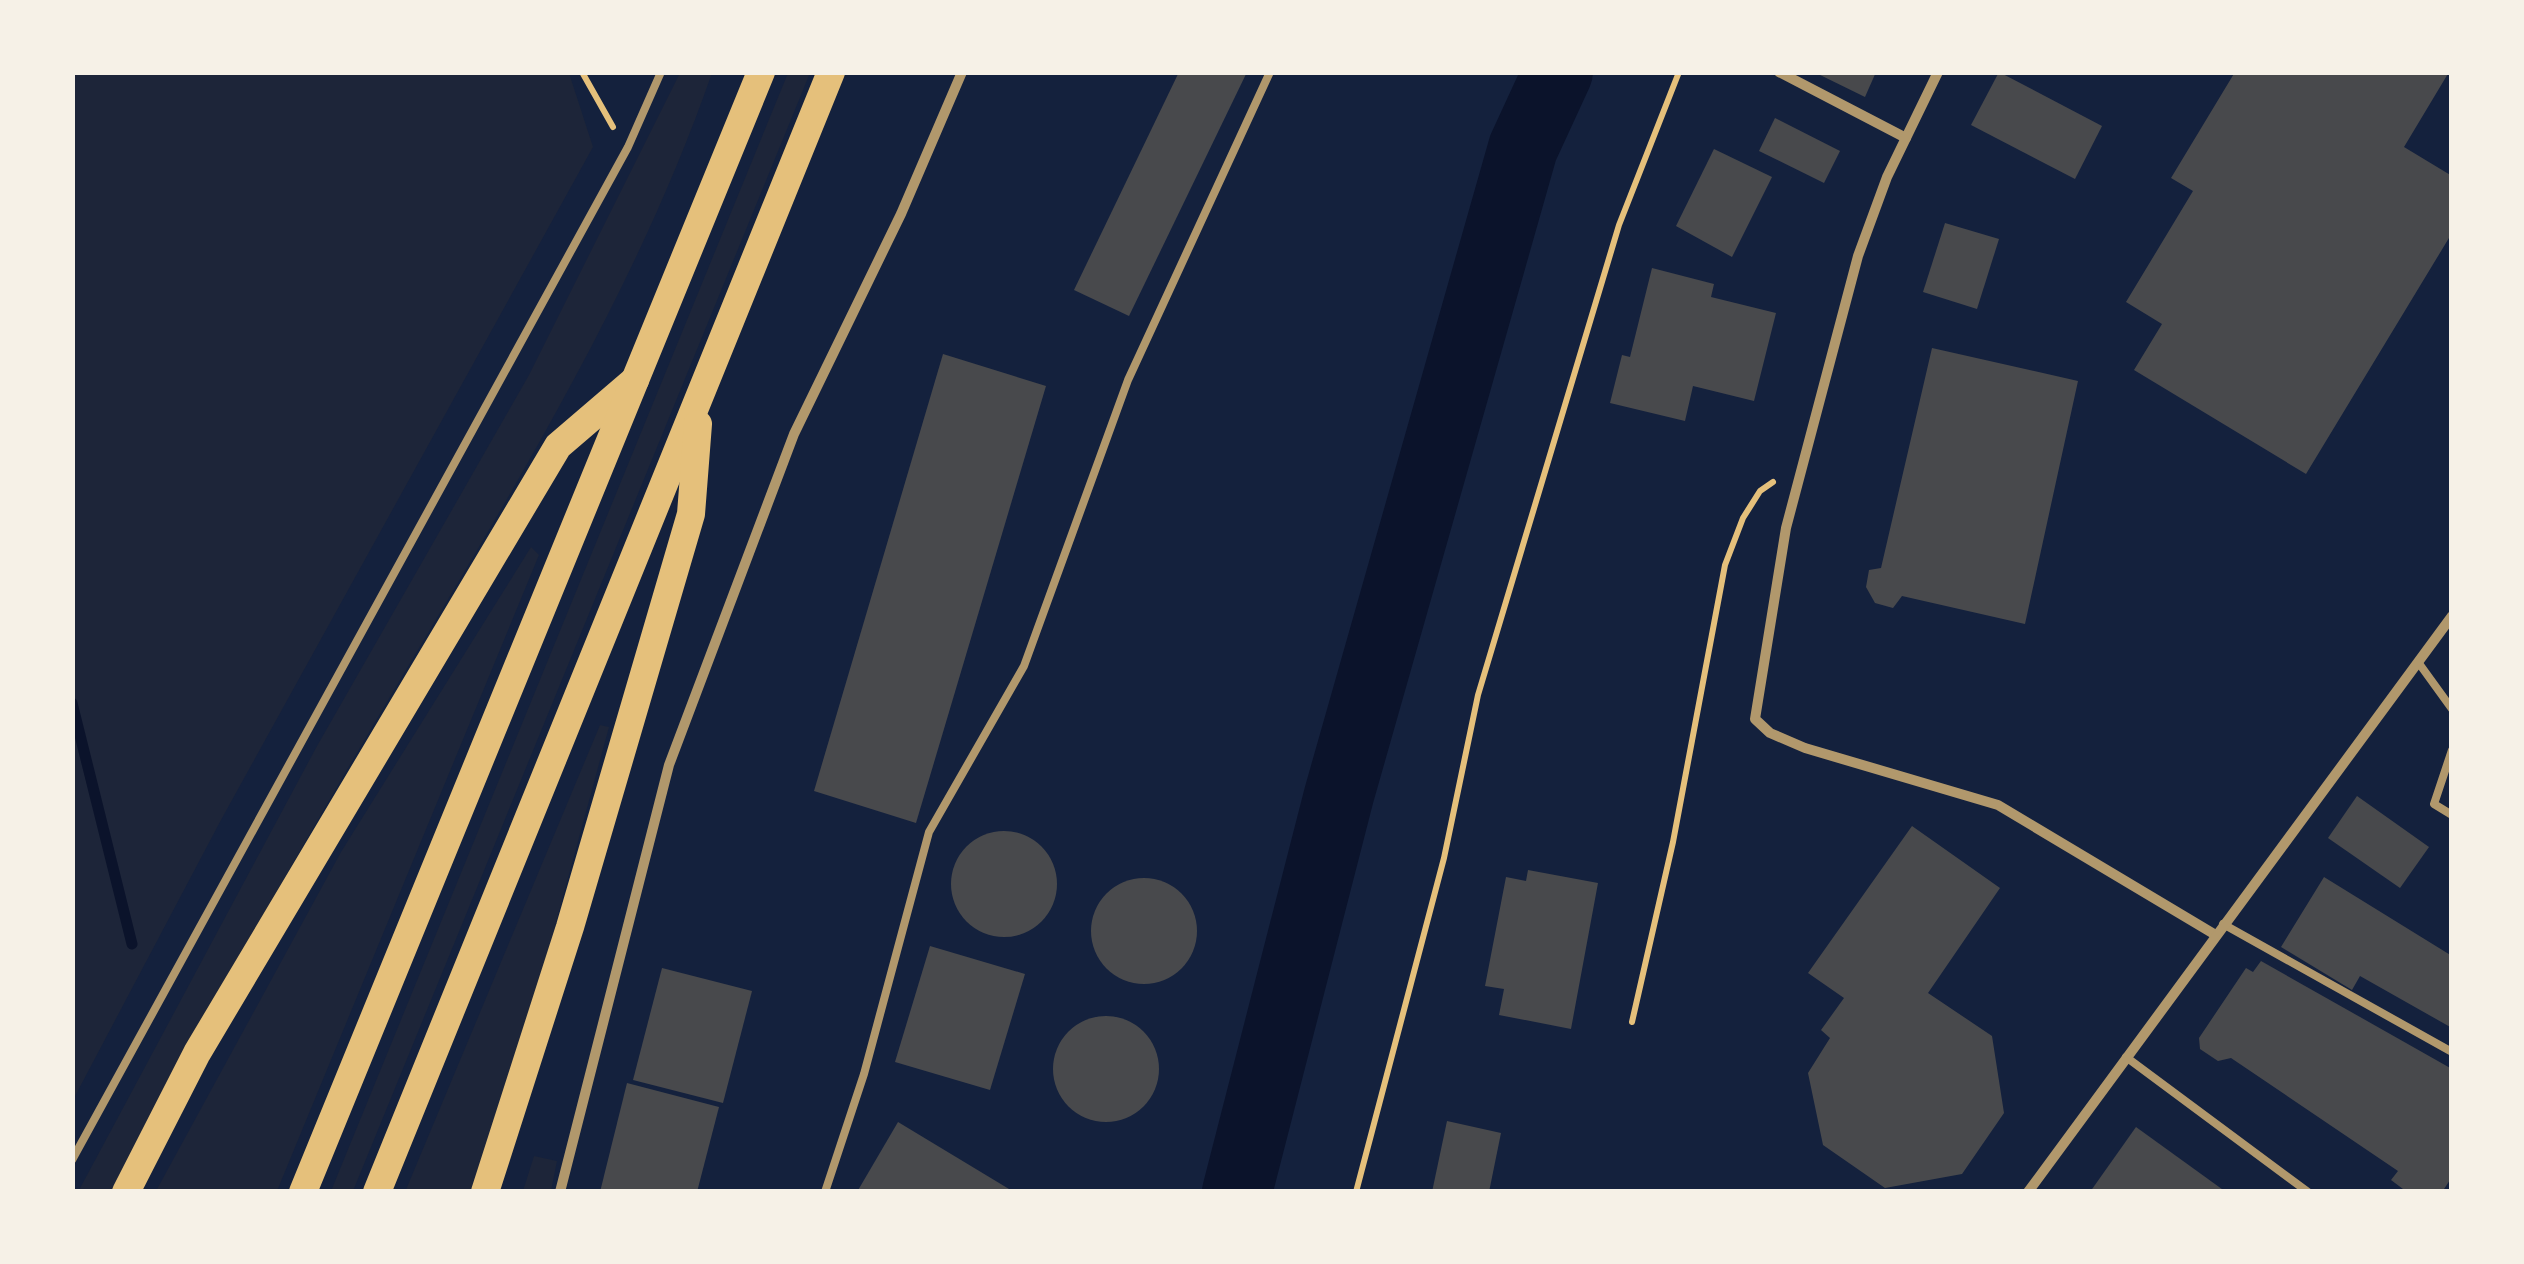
<svg xmlns="http://www.w3.org/2000/svg" width="2524" height="1264" viewBox="0 0 2524 1264" font-family="'Nunito Sans',sans-serif">
  <style>
    .green { fill: #1d2539 }
    .lines { fill: none; stroke-linecap: round; stroke-linejoin: round }
    .stream { stroke: #0b132b; stroke-width: 11 }
    .river { stroke: #0b132b; stroke-width: 70 }
    .building { fill: #48494c }
    .path { stroke: #e5c07b; stroke-width: 6 }
    .service { stroke: #b1986c; stroke-width: 8 }
    .minor { stroke: #b1986c; stroke-width: 10 }
    .trunk { stroke: #e5c07b; stroke-width: 28 }
  </style>
  <rect width="100%" height="100%" fill="#14213d"/>
  <g class="green">
    <path d="M 72,73 L 569,73 L 593,147 L 221,820 L 73,1100 Z"/>
    <path d="M 680,73 L 712,73 C 636,292 512,491 394,690 C 296,855 202,1021 114,1191 L 78,1192 L 317,746 L 529,375 Z"/>
    <path d="M 788,73 L 810,73 L 353,1191 L 331,1191 Z"/>
    <path d="M 531,547 L 539,555 L 277,1191 L 156,1191 L 341,852 Z"/>
    <path d="M 600,725 L 609,727 L 539,985 L 476,1191 L 405,1192 Z"/>
    <path d="M 534,1156 L 557,1161 L 551,1191 L 523,1191 Z"/>
  </g>
  <g class="lines">
    <path class="stream" d="M 72,703 L 132,944"/>
    <path class="river" d="M 1237,1192 L 1339,795 L 1523,148 L 1558,72"/>
  </g>
  <g class="building">
    <path d="M 1179,72 L 1247,72 L 1129,316 L 1074,290 Z"/>
    <path d="M 1814,72 L 1876,72 L 1865,97 Z"/>
    <path d="M 1999,72 L 2102,126 L 2075,179 L 1971,125 Z"/>
    <path d="M 2235,72 L 2449,72 L 2404,147 L 2452,176 L 2452,233 L 2306,474 L 2134,370 L 2162,324 L 2126,302 L 2193,191 L 2171,178 Z"/>
    <path d="M 1775,118 L 1840,151 L 1824,183 L 1759,151 Z"/>
    <path d="M 1714,149 L 1772,177 L 1732,257 L 1676,226 Z"/>
    <path d="M 1945,223 L 1999,239 L 1977,309 L 1923,292 Z"/>
    <path d="M 1652,268 L 1714,284 L 1711,297 L 1776,313 L 1754,401 L 1693,386 L 1685,421 L 1610,403 L 1622,355 L 1630,357 Z"/>
    <path d="M 1932,348 L 2078,381 L 2025,624 L 1902,596 L 1893,608 L 1875,603 L 1866,587 L 1869,570 L 1881,568 Z"/>
    <path d="M 943,354 L 1046,386 L 916,823 L 814,791 Z"/>
    <path d="M 2357,796 L 2429,847 L 2400,888 L 2328,838 Z"/>
    <path d="M 1912,826 L 2000,888 L 1928,993 L 1992,1036 L 2004,1113 L 1962,1174 L 1885,1188 L 1823,1145 L 1808,1073 L 1830,1038 L 1821,1030 L 1844,998 L 1808,973 Z"/>
    <circle cx="1004" cy="884" r="53"/>
    <path d="M 1528,870 L 1598,883 L 1571,1029 L 1499,1015 L 1504,989 L 1485,986 L 1506,877 L 1526,881 Z"/>
    <path d="M 2324,877 L 2452,956 L 2452,1028 L 2360,976 L 2352,990 L 2281,947 Z"/>
    <circle cx="1144" cy="931" r="53"/>
    <path d="M 930,946 L 1025,974 L 990,1090 L 895,1062 Z"/>
    <path d="M 2261,961 L 2452,1069 L 2452,1177 L 2442,1192 L 2407,1192 L 2391,1180 L 2398,1171 L 2231,1058 L 2218,1061 L 2200,1049 L 2199,1038 L 2246,968 L 2253,972 Z"/>
    <path d="M 662,968 L 752,991 L 723,1103 L 633,1080 Z"/>
    <circle cx="1106" cy="1069" r="53"/>
    <path d="M 627,1083 L 719,1107 L 697,1192 L 600,1192 Z"/>
    <path d="M 1447,1121 L 1501,1133 L 1489,1192 L 1432,1192 Z"/>
    <path d="M 898,1122 L 1014,1192 L 857,1192 Z"/>
    <path d="M 2136,1127 L 2226,1192 L 2090,1192 Z"/>
  </g>
  <g class="lines">
    <g class="path">
      <path d="M 582,72 L 613,127"/>
      <path d="M 1632,1022 L 1673,842 L 1725,565 L 1743,518 L 1760,491 L 1773,482"/>
      <path d="M 1356,1192 L 1444,858 L 1478,695 L 1619,225 L 1679,72"/>
    </g>
    <g class="service">
      <path d="M 2418,662 L 2452,709"/>
      <path d="M 2452,750 L 2434,804 L 2452,815"/>
      <path d="M 2223,924 L 2452,1052"/>
      <path d="M 2126,1057 L 2308,1192"/>
      <path d="M 72,1160 L 628,147 L 661,72"/>
      <path d="M 825,1192 L 864,1074 L 929,832 L 1024,666 L 1128,380 L 1270,72"/>
    </g>
    <g class="minor">
      <path d="M 1779,72 L 1906,138"/>
      <path d="M 1938,72 L 1887,177 L 1858,256 L 1786,528 L 1755,719 L 1770,733 L 1805,748 L 1998,805 L 2214,934"/>
      <path d="M 560,1192 L 669,765 L 794,434 L 901,214 L 962,72"/>
      <path d="M 2028,1192 L 2452,616"/>
    </g>
    <g class="trunk">
      <path d="M 126,1192 L 197,1053 L 558,446 L 635,380"/>
      <path d="M 303,1192 L 761,72"/>
      <path d="M 377,1192 L 831,72"/>
      <path d="M 485,1192 L 570,927 L 691,514 L 698,424"/>
    </g>
  </g>
  <rect width="2524" height="1264" fill="none" stroke="#f6f1e7" stroke-width="150"/>
</svg>
